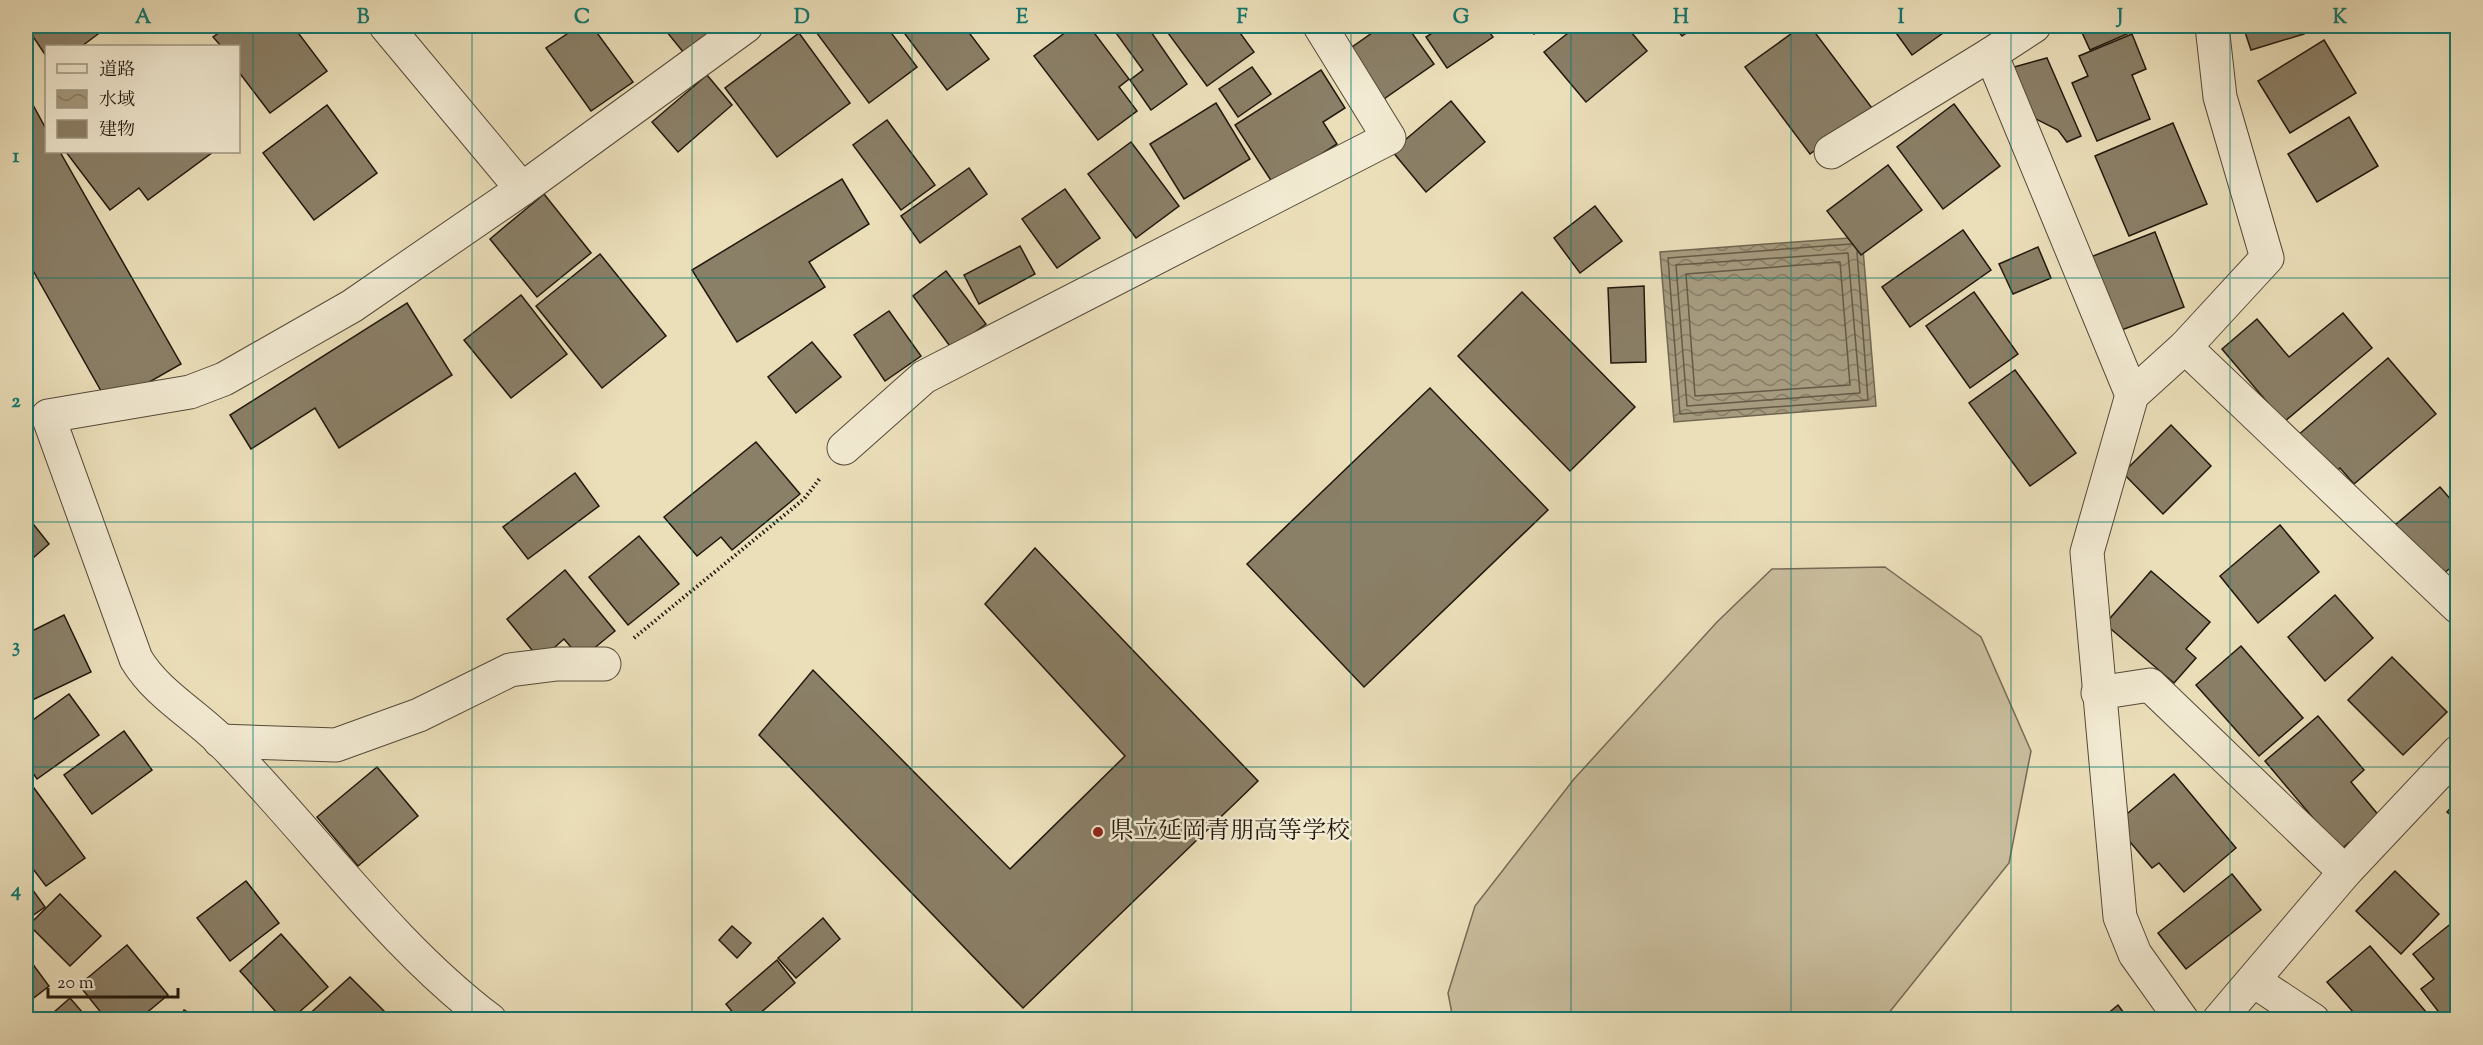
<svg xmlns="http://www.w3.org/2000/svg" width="2483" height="1045" viewBox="0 0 2483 1045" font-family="'Sorts Mill Goudy','Noto Serif JP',serif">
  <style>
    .pitch { fill: #c9bd9d; stroke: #756a55; stroke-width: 1.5 }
    .water { fill: url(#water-waves); stroke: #716751; stroke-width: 1.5 }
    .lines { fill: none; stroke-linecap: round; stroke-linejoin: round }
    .shore { stroke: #645a46; stroke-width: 1.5 }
    .building { fill: #8a7f67; stroke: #21180d; stroke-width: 1.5 }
    .minor-casing { stroke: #544a38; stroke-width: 35 }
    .path { stroke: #21180d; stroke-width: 4; stroke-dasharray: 1.5 3; stroke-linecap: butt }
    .minor { stroke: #f2ead2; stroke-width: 33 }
    .grid { fill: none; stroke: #0f766e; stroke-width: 1.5; stroke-opacity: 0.55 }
    .poi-dot { fill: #8f2418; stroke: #f2ead2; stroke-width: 2 }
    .labels { text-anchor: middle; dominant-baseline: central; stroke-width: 5; stroke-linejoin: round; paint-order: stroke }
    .poi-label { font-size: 24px; fill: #21180d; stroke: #f2ead2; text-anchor: start }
    .neatline { fill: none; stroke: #0f766e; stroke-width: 2 }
    .grid-label { font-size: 20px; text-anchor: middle; font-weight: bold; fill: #0f766e }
  </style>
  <defs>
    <pattern id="water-waves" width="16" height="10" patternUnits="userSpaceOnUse" patternTransform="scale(1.5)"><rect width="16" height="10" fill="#a69b7f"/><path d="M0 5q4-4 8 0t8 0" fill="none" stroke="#877d66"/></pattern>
  </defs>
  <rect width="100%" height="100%" fill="#ebdfba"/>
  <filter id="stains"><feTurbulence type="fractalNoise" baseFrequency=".00333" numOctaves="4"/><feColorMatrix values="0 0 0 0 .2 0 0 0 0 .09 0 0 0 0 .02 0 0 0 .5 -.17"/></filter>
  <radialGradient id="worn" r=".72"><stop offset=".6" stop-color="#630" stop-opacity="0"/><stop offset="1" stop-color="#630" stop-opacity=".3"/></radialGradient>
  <path class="pitch" d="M 1885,567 L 1981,637 L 2031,751 L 2009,863 L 1884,1019 L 1453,1019 L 1448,993 L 1475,906 L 1574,779 L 1717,622 L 1772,569 Z"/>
  <path class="water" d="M 1862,237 L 1876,406 L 1674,422 L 1660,252 Z"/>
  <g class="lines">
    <g class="shore">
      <path d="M 1851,244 L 1668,258 L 1680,414 L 1868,400 L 1857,252"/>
      <path d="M 1848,253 L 1860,393 L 1687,406 L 1676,265 Z"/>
      <path d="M 1840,262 L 1850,385 L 1695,396 L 1686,274 Z"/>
    </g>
  </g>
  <g class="building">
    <path d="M 26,26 L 104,26 L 106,28 L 82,46 L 46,46 L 46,56 Z"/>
    <path d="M 229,26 L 293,26 L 327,71 L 270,113 L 238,71 L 238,46 L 221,46 L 213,37 Z"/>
    <path d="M 579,26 L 592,26 L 633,82 L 591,111 L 546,48 Z"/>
    <path d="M 662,26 L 718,26 L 684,53 Z"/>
    <path d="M 825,26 L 886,26 L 917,67 L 869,103 L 816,32 Z"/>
    <path d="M 899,26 L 964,26 L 989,59 L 947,90 Z"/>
    <path d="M 1074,26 L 1089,26 L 1129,79 L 1119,87 L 1137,111 L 1098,140 L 1034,56 Z"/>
    <path d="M 1111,26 L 1147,26 L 1187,84 L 1151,110 L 1130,80 L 1143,70 Z"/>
    <path d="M 1178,26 L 1235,26 L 1254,52 L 1207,86 L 1168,33 Z"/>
    <path d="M 1382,26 L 1407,26 L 1434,64 L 1381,101 L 1345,52 Z"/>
    <path d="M 1443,26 L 1485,26 L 1493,37 L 1447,68 L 1426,37 Z"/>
    <path d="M 1527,26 L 1545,26 L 1534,34 Z"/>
    <path d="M 1577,26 L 1626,26 L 1647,51 L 1586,102 L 1544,52 Z"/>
    <path d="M 1674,26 L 1697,26 L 1682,36 Z"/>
    <path d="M 1802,26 L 1810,26 L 1872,108 L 1810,154 L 1745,67 Z"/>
    <path d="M 1891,26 L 1953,26 L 1912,55 Z"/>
    <path d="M 2079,26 L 2140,26 L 2141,28 L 2090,50 Z"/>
    <path d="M 2243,26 L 2301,26 L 2304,34 L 2251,50 Z"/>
    <path d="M 799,33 L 850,103 L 777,157 L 725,88 Z"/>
    <path d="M 2132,34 L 2146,69 L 2132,75 L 2150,119 L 2097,141 L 2072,83 L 2088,76 L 2079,56 Z"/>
    <path d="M 2324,40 L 2356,93 L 2290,133 L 2258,81 Z"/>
    <path d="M 2047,58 L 2081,136 L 2067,142 L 2058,130 L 2028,115 L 2014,67 Z"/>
    <path d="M 1252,67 L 1271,94 L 1238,117 L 1219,89 Z"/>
    <path d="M 1321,70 L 1345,108 L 1323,122 L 1337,144 L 1274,185 L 1235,125 Z"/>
    <path d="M 707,75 L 732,105 L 678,152 L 652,122 Z"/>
    <path d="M 26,92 L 46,129 L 46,152 L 60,152 L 181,364 L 109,405 L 26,258 Z"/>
    <path d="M 1451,101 L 1485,142 L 1426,192 L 1392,151 Z"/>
    <path d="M 1216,103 L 1250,159 L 1184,199 L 1150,144 Z"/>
    <path d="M 1954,104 L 2000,166 L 1943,209 L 1897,147 Z"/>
    <path d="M 327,105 L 377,173 L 314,220 L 263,153 Z"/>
    <path d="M 2349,117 L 2378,166 L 2317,202 L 2288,154 Z"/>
    <path d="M 887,120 L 935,185 L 901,210 L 853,145 Z"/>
    <path d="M 2173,123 L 2207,204 L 2129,236 L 2095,156 Z"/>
    <path d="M 1131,142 L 1179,206 L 1136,238 L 1088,174 Z"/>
    <path d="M 66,152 L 213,152 L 148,200 L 139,188 L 110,210 Z"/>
    <path d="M 1888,165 L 1922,210 L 1861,255 L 1827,211 Z"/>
    <path d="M 969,168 L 987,194 L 920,243 L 901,216 Z"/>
    <path d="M 842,179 L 869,224 L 809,262 L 825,287 L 737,342 L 692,270 Z"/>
    <path d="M 1065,189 L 1100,238 L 1057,268 L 1022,219 Z"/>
    <path d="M 544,194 L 591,253 L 537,297 L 490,239 Z"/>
    <path d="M 1595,206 L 1622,241 L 1580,273 L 1554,238 Z"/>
    <path d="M 1963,230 L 1991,270 L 1910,327 L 1882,287 Z"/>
    <path d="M 2155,232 L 2184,307 L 2116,332 L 2088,258 Z"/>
    <path d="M 1020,246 L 1035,274 L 979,304 L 964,275 Z"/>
    <path d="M 2038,247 L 2051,278 L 2013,294 L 1999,264 Z"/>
    <path d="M 600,254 L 666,336 L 602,388 L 536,306 Z"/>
    <path d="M 946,271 L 986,324 L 952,349 L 913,296 Z"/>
    <path d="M 1644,286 L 1646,362 L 1611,363 L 1608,288 Z"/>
    <path d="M 1522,292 L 1635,407 L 1570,471 L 1458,356 Z"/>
    <path d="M 1974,292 L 2018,354 L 1970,388 L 1926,326 Z"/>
    <path d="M 521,295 L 567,354 L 511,398 L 464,340 Z"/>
    <path d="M 407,303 L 452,375 L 339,448 L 315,408 L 251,449 L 230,415 Z"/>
    <path d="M 889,311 L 921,356 L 885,381 L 854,335 Z"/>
    <path d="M 2343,313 L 2372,348 L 2284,422 L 2222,349 L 2257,319 L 2289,357 Z"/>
    <path d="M 812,342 L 841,377 L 796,413 L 768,377 Z"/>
    <path d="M 2388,358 L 2436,414 L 2354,484 L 2340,468 L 2331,476 L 2297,436 Z"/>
    <path d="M 2015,370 L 2076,453 L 2030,486 L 1969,403 Z"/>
    <path d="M 1430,388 L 1548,510 L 1364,687 L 1247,564 Z"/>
    <path d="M 2171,425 L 2211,466 L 2163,514 L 2123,473 Z"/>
    <path d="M 756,442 L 800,494 L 732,550 L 721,537 L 697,556 L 664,517 Z"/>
    <path d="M 575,473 L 599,506 L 528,559 L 503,527 Z"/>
    <path d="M 2440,487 L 2458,508 L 2458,562 L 2439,577 L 2395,525 Z"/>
    <path d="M 26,515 L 49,544 L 26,564 Z"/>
    <path d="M 2280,525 L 2319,572 L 2258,623 L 2220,576 Z"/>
    <path d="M 639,536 L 679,584 L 628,625 L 589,577 Z"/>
    <path d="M 1035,548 L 1258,781 L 1023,1008 L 759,735 L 813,670 L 1010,869 L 1125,756 L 985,604 Z"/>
    <path d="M 565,570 L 615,631 L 581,659 L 564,639 L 540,660 L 507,619 Z"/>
    <path d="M 2151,571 L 2210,622 L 2186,649 L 2196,658 L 2174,683 L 2105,624 Z"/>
    <path d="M 2335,595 L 2373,638 L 2325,681 L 2288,637 Z"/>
    <path d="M 64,615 L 91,672 L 26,703 L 26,634 Z"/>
    <path d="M 2241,646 L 2303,718 L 2259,756 L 2196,685 Z"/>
    <path d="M 2392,657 L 2447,712 L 2403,755 L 2348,700 Z"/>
    <path d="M 69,694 L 99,735 L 37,779 L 26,763 L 26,725 Z"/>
    <path d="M 2318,716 L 2364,770 L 2351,782 L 2380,817 L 2340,850 L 2265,761 Z"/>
    <path d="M 124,731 L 152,770 L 92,814 L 64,775 Z"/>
    <path d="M 377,767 L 418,816 L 358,866 L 317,817 Z"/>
    <path d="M 2174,774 L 2236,848 L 2184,892 L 2159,863 L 2152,868 L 2115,824 Z"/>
    <path d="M 34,788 L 85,858 L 46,886 L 30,865 L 26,868 L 26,794 Z"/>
    <path d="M 2458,799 L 2458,820 L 2447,812 Z"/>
    <path d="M 2395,871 L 2439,914 L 2401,954 L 2356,911 Z"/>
    <path d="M 2232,874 L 2261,910 L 2186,969 L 2158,933 Z"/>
    <path d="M 246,881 L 279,923 L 230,961 L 197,918 Z"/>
    <path d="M 32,889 L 45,907 L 26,920 L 26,893 Z"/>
    <path d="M 60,894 L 101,936 L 70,966 L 29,925 Z"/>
    <path d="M 823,918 L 840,939 L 796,978 L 778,958 Z"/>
    <path d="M 2458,918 L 2458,1014 L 2451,1020 L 2445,1020 L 2421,989 L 2434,979 L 2413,954 Z"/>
    <path d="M 732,926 L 751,943 L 737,958 L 719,940 Z"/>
    <path d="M 281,934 L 328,987 L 290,1020 L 283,1020 L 240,971 Z"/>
    <path d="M 127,945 L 168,995 L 138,1020 L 107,1020 L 79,985 Z"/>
    <path d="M 2370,946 L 2426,1012 L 2417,1020 L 2360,1020 L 2327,982 Z"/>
    <path d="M 26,955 L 49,986 L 26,1004 Z"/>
    <path d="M 777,960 L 795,983 L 752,1020 L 739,1020 L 726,1004 Z"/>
    <path d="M 350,977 L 393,1020 L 305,1020 L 304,1019 Z"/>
    <path d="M 70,998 L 89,1020 L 45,1020 Z"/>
    <path d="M 2118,1005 L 2129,1020 L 2100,1020 Z"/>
    <path d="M 184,1010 L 201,1020 L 179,1020 Z"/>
  </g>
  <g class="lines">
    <defs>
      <g id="minor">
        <path d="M 386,26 L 522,189"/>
        <path d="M 2034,26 L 1991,54 L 2132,395"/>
        <path d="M 1831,152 L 1991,54"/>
        <path d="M 2185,347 L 2458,607"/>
        <path d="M 844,448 L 924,377 L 1389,138 L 1320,26"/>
        <path d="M 2098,693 L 2150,685 L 2345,872"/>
        <path d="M 220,741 L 336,745 L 419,715 L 510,670 L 557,664 L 604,664"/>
        <path d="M 2254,981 L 2313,1020"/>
        <path d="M 490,1020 C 387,942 312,832 221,741 C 193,713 157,694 136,659 L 48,416 L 190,392 L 224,379 L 352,306 L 522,189 L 746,26"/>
        <path d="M 2182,1020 L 2135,954 L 2120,917 L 2087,552 L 2132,395 L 2185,347 L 2267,258 L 2220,97 L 2212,26"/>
        <path d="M 2219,1020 L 2345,872 L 2458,752"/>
      </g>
    </defs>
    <use href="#minor" class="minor-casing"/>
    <path class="path" d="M 634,638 L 804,499 L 821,477"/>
    <use href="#minor" class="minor"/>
  </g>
  <path class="grid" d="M 253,26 L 253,1020M 472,26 L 472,1020M 692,26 L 692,1020M 912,26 L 912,1020M 1132,26 L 1132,1020M 1351,26 L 1351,1020M 1571,26 L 1571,1020M 1791,26 L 1791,1020M 2011,26 L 2011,1020M 2230,26 L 2230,1020M 26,278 L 2458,278M 26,522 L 2458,522M 26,767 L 2458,767"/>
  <circle class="poi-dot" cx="1098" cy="832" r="6"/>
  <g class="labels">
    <g class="poi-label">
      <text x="1110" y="832">県立延岡青朋高等学校</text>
    </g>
  </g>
  <rect width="2483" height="1045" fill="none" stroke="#ebdfba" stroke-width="66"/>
  <rect x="45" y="45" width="195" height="108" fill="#f2ead2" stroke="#9e9683" stroke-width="1.5"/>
  <rect x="57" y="64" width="30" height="9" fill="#f2ead2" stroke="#9e9683" stroke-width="1.5"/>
  <text x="99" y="75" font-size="18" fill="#21180d">道路</text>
  <rect x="57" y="90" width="30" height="18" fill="url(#water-waves)" stroke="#9e9683" stroke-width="1.5"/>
  <text x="99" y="105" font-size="18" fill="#21180d">水域</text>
  <rect x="57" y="120" width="30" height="18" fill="#8a7f67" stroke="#9e9683" stroke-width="1.5"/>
  <text x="99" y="135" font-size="18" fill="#21180d">建物</text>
  <path d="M48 988v9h130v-9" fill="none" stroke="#21180d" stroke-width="3"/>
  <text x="57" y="988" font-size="18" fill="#21180d" stroke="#f2ead2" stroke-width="4.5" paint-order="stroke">20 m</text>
  <rect x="33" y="33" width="2417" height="979" class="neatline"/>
  <g class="grid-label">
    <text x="143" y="23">A</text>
    <text x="363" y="23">B</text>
    <text x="582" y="23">C</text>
    <text x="802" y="23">D</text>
    <text x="1022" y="23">E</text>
    <text x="1242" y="23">F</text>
    <text x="1461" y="23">G</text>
    <text x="1681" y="23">H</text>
    <text x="1901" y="23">I</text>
    <text x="2120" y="23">J</text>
    <text x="2340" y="23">K</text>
    <text x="16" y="162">1</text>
    <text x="16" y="407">2</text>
    <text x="16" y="652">3</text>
    <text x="16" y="896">4</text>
  </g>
  <rect width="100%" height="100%" filter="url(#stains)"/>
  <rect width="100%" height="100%" fill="url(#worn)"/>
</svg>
